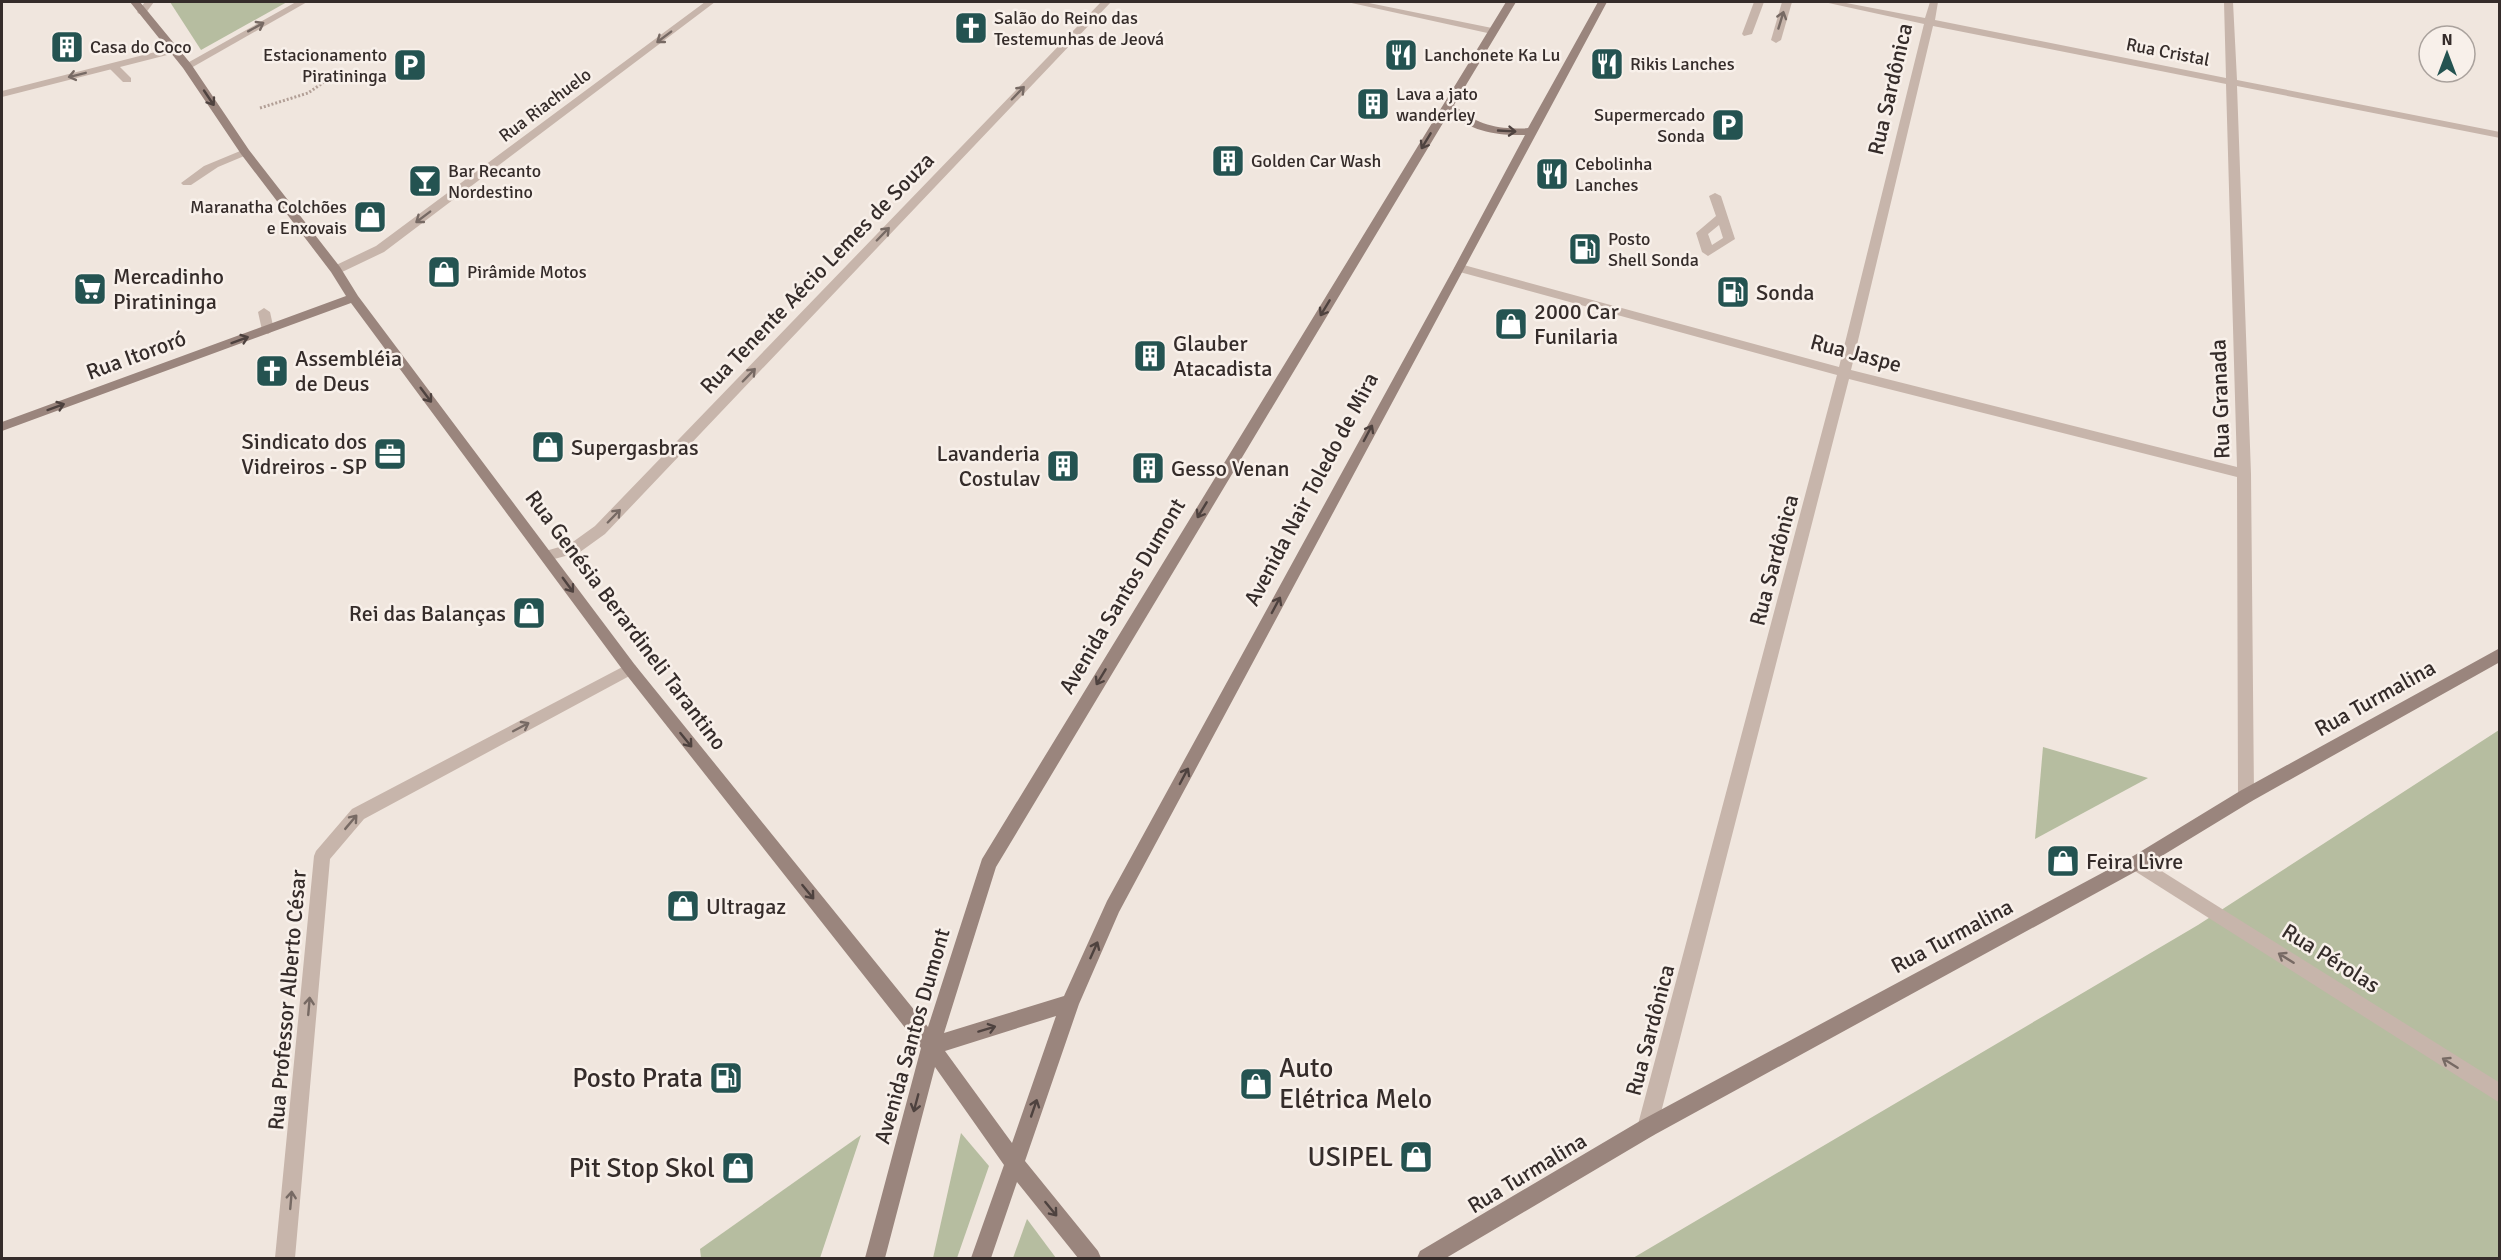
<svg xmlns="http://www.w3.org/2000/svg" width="2501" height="1260" viewBox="0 0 2501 1260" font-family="Signika,sans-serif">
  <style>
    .green { fill: #b6bda0 }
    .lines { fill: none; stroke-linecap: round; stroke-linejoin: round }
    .path { stroke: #b29f96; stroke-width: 3; stroke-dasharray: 2 2; stroke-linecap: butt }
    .lane { fill: #c7b5ab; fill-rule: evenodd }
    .street { fill: #c7b5ab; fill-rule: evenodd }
    .secondary { fill: #9a857d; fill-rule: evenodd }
    .oneway { stroke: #776a64 }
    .oneway2 { stroke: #4e423f }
    .labels { text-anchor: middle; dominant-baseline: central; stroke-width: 5; stroke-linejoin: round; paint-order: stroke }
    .far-poi-label { font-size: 18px; fill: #352c2a; stroke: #f8f0ea; text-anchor: start }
    .far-street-label { font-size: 18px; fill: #352c2a; stroke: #f8f0ea }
    .street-label { font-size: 22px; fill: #352c2a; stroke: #f8f0ea }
    .poi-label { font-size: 22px; fill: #352c2a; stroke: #f8f0ea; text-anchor: start }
    .near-poi-label { font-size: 27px; fill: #352c2a; stroke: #f8f0ea; text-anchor: end }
  </style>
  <rect width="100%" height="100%" fill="#f0e6de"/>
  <g class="green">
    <path d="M 170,2 L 287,2 L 201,50 Z"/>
    <path d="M 2499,730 L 2499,1258 L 1633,1258 L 2198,925 Z"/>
    <path d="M 2043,747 L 2148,778 L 2035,839 Z"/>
    <path d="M 961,1133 L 989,1166 L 957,1258 L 933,1258 Z"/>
    <path d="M 861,1135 L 820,1258 L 701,1258 L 700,1249 Z"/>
    <path d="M 1027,1219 L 1056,1258 L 1013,1258 Z"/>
  </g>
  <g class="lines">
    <path class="path" d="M 260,108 L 308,93 L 327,80"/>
    <g class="lane">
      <path d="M 1754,2 L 1764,2 L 1752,34 L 1744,36 L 1742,34 Z"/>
      <path d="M 1782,2 L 1792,2 L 1781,40 L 1776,43 L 1771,40 Z"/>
      <path d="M 109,64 L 117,64 L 131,78 L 131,82 L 123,82 L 109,68 Z"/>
      <path d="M 245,149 L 250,152 L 249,154 L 218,167 L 191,185 L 183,185 L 181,183 L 204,166 Z"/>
      <path d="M 1715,193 L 1721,196 L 1735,239 L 1708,256 L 1702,252 L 1696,233 L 1716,216 L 1709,196 ZM 1719,225 L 1723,238 L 1712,245 L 1708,234 Z"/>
      <path d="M 264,308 L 270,312 L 274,330 L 268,334 L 262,330 L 258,312 Z"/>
    </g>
    <g class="street">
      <path d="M 145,2 L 154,2 L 145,14 L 139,14 L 137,12 Z"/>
      <path d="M 296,2 L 307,2 L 191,68 L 182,66 Z"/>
      <path d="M 705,2 L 715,2 L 384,252 L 340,273 L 332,273 L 332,267 L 376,246 Z"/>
      <path d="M 1101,2 L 1111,2 L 605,534 L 580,552 L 547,561 L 542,560 L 540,556 L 542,552 L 570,544 L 595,526 Z"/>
      <path d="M 1347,2 L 1364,2 L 1492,28 L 1497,31 L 1492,34 Z"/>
      <path d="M 1824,2 L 1841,2 L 1925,18 L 1930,2 L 1938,2 L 1935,20 L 2226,78 L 2224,2 L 2233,2 L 2237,80 L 2500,132 L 2500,138 L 2237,86 L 2251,474 L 2254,796 L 2252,801 L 2246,803 L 2240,801 L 2238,796 L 2237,477 L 1849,379 L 1657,1128 L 1654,1135 L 1647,1138 L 1640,1135 L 1637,1128 L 1837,375 L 1456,271 L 1454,268 L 1460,264 L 1839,367 L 1924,24 ZM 1933,26 L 2226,84 L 2237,467 L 1851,370 Z"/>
      <path d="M 175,47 L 179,48 L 179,52 L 2,97 L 2,91 Z"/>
      <path d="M 630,663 L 635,665 L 638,669 L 635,673 L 364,819 L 330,859 L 295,1258 L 275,1258 L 314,856 L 316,851 L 352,809 Z"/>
      <path d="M 2136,855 L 2500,1083 L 2500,1103 L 2130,868 L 2127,863 L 2130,858 Z"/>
    </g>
    <g class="secondary">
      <path d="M 130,2 L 140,2 L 191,64 L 249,150 L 340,267 L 358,296 L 635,665 L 928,1027 L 982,859 L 1506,2 L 1516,2 L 1454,105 C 1476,125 1499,130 1528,128 L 1598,2 L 1607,2 L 1119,912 L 1079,1004 L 1025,1161 L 1098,1251 L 1101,1258 L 1078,1258 L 1017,1182 L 991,1258 L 971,1258 L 1004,1165 L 935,1067 L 885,1258 L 865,1258 L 921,1048 L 625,673 L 351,303 L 2,431 L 2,422 L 346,296 L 331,272 L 241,154 L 183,68 ZM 1449,113 C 1471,131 1497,136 1525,135 L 1454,268 L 1107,901 L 1064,996 L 944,1033 L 996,867 ZM 1056,1016 L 1012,1143 L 945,1051 Z"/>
      <path d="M 2500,648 L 2500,662 L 2252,801 L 2142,868 L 1654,1135 L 1446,1258 L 1417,1258 L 1420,1251 L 1640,1121 L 2130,858 L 2240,791 Z"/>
    </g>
  </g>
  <defs><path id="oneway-shaft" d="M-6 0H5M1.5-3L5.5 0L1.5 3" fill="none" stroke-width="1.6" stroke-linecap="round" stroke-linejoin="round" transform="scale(1.5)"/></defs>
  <g class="oneway">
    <use href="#oneway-shaft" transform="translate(1781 20) rotate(-73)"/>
    <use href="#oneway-shaft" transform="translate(256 27) rotate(-29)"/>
    <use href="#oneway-shaft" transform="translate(664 37) rotate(143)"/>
    <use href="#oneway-shaft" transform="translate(77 75) rotate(166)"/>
    <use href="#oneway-shaft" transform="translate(1018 93) rotate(-46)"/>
    <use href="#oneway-shaft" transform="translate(423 217) rotate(143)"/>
    <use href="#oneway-shaft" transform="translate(883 234) rotate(-46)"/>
    <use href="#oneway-shaft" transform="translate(749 375) rotate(-46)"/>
    <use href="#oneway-shaft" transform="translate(614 516) rotate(-46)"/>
    <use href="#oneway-shaft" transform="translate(521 727) rotate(-28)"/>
    <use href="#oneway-shaft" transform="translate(351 822) rotate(-50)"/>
    <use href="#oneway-shaft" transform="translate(2286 958) rotate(-148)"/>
    <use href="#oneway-shaft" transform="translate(309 1006) rotate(-85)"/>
    <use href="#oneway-shaft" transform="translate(2450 1063) rotate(-148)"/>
    <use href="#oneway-shaft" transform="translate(291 1200) rotate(-85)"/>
  </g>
  <g class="oneway2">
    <use href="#oneway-shaft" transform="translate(209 98) rotate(56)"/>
    <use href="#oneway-shaft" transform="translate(1507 131) rotate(3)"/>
    <use href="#oneway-shaft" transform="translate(1426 141) rotate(121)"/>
    <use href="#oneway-shaft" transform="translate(1325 308) rotate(121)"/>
    <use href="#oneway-shaft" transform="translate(240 340) rotate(-20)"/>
    <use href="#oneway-shaft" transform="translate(426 395) rotate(53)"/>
    <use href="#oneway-shaft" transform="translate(56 407) rotate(-20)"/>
    <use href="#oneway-shaft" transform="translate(1368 433) rotate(-62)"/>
    <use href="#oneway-shaft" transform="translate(1202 510) rotate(121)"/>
    <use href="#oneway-shaft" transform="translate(568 585) rotate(54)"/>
    <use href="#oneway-shaft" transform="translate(1276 605) rotate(-62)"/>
    <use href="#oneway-shaft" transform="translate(1101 677) rotate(121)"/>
    <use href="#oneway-shaft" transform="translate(686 740) rotate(51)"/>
    <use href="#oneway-shaft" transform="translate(1184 776) rotate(-62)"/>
    <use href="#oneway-shaft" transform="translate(808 892) rotate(51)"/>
    <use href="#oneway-shaft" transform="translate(1094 950) rotate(-66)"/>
    <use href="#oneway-shaft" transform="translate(987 1029) rotate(-17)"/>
    <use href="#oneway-shaft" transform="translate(916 1103) rotate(105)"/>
    <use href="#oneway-shaft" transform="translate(1034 1108) rotate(-71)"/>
    <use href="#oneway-shaft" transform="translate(1051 1209) rotate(51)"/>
  </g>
  <defs>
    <symbol id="church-square" viewBox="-11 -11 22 22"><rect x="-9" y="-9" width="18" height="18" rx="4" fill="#245351" stroke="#f8f0ea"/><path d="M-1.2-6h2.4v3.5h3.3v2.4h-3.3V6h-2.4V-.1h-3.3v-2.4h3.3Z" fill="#fff"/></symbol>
    <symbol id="building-square" viewBox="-11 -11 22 22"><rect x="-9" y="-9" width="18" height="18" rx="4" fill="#245351" stroke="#f8f0ea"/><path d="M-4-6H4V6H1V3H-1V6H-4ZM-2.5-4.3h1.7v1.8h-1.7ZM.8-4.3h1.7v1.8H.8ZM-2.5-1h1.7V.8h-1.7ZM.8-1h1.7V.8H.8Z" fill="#fff"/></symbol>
    <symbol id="restaurant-square" viewBox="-11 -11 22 22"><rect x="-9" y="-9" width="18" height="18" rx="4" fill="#245351" stroke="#f8f0ea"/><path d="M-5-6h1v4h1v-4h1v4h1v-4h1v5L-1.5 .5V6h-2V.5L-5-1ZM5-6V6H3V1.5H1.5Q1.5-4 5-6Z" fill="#fff"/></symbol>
    <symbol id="parking-square" viewBox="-11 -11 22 22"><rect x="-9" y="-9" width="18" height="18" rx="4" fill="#245351" stroke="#f8f0ea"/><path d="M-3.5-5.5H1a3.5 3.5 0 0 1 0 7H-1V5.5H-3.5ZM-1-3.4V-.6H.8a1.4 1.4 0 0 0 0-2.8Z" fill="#fff"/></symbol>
    <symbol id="bar-square" viewBox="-11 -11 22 22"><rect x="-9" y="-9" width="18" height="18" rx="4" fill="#245351" stroke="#f8f0ea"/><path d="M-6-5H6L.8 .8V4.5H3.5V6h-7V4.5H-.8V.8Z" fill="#fff"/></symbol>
    <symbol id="shop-square" viewBox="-11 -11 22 22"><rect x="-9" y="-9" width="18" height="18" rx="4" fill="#245351" stroke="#f8f0ea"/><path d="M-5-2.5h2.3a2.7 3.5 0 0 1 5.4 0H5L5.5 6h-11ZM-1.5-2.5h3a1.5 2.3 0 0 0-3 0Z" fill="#fff"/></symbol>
    <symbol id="fuel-square" viewBox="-11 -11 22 22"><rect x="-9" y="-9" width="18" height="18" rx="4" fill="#245351" stroke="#f8f0ea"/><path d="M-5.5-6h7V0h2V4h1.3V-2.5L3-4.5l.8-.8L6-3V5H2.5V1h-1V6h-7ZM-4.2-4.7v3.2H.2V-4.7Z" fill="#fff"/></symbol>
    <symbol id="supermarket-square" viewBox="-11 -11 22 22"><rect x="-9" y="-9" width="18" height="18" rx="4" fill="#245351" stroke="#f8f0ea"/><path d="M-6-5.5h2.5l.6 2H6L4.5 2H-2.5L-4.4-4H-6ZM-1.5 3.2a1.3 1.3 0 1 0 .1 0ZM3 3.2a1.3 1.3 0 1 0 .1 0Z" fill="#fff"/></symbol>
    <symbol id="office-square" viewBox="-11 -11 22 22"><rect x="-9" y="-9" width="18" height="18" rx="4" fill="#245351" stroke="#f8f0ea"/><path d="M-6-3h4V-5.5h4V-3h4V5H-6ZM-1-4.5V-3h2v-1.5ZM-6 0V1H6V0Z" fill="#fff"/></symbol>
  </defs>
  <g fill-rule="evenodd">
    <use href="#church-square" x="952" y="9" width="38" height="38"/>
    <use href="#building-square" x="48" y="28" width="38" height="38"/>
    <use href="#restaurant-square" x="1382" y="36" width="38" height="38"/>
    <use href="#restaurant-square" x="1588" y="45" width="38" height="38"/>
    <use href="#parking-square" x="391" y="46" width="38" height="38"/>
    <use href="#building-square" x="1354" y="85" width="38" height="38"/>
    <use href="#parking-square" x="1709" y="106" width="38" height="38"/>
    <use href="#building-square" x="1209" y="142" width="38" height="38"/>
    <use href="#restaurant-square" x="1533" y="155" width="38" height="38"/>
    <use href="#bar-square" x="406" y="162" width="38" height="38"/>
    <use href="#shop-square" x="351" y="198" width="38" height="38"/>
    <use href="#fuel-square" x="1566" y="230" width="38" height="38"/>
    <use href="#shop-square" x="425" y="253" width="38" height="38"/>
    <use href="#supermarket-square" x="71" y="270" width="38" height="38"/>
    <use href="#fuel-square" x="1714" y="273" width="38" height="38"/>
    <use href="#shop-square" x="1492" y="305" width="38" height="38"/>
    <use href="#building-square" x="1131" y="337" width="38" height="38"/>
    <use href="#church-square" x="253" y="352" width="38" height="38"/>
    <use href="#shop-square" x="529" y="428" width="38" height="38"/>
    <use href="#office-square" x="371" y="435" width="38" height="38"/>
    <use href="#building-square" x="1044" y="447" width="38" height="38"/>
    <use href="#building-square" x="1129" y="449" width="38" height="38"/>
    <use href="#shop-square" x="510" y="594" width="38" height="38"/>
    <use href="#shop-square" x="2044" y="842" width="38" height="38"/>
    <use href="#shop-square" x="664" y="887" width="38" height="38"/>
    <use href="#fuel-square" x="707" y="1059" width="38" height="38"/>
    <use href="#shop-square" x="1237" y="1065" width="38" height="38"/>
    <use href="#shop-square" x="1397" y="1138" width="38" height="38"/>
    <use href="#shop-square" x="719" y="1149" width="38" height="38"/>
  </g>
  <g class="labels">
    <g class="far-poi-label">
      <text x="994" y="18">Salão do Reino das<tspan x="994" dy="21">Testemunhas de Jeová</tspan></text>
      <text x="90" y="47">Casa do Coco</text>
      <text x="387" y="55" text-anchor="end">Estacionamento<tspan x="387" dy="21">Piratininga</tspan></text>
      <text x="1424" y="55">Lanchonete Ka Lu</text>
      <text x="1630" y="64">Rikis Lanches</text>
      <text x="1396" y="94">Lava a jato<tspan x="1396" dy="21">wanderley</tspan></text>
      <text x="1705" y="115" text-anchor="end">Supermercado<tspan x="1705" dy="21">Sonda</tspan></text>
      <text x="1251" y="161">Golden Car Wash</text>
      <text x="1575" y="164">Cebolinha<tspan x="1575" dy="21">Lanches</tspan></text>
      <text x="448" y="171">Bar Recanto<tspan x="448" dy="21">Nordestino</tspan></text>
      <text x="347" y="207" text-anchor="end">Maranatha Colchões<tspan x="347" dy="21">e Enxovais</tspan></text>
      <text x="1608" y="239">Posto<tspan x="1608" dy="21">Shell Sonda</tspan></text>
      <text x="467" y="272">Pirâmide Motos</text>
    </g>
    <g class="far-street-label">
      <text transform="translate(2168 52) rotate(11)">Rua Cristal</text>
      <text transform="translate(545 105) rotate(-37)">Rua Riachuelo</text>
    </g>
    <g class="street-label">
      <text transform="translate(1890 89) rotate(-77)">Rua Sardônica</text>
      <text transform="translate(817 273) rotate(-46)">Rua Tenente Aécio Lemes de Souza</text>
      <text transform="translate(1856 353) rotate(15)">Rua Jaspe</text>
      <text transform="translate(136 355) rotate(-20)">Rua Itororó</text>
      <text transform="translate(2220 399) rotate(-92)">Rua Granada</text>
      <text transform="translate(1311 489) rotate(-62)">Avenida Nair Toledo de Mira</text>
      <text transform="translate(1774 560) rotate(-75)">Rua Sardônica</text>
      <text transform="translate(1122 596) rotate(-59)">Avenida Santos Dumont</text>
      <text transform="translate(626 620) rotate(53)">Rua Genésia Berardineli Tarantino</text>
      <text transform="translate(2375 698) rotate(-29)">Rua Turmalina</text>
      <text transform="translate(1952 936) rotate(-28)">Rua Turmalina</text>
      <text transform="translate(2331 958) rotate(32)">Rua Pérolas</text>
      <text transform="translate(287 1000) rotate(-85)">Rua Professor Alberto César</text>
      <text transform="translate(1650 1030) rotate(-75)">Rua Sardônica</text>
      <text transform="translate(912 1036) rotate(-74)">Avenida Santos Dumont</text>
      <text transform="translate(1527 1173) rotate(-31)">Rua Turmalina</text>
    </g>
    <g class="poi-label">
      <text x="113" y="276">Mercadinho<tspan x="113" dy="25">Piratininga</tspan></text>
      <text x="1756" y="292">Sonda</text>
      <text x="1534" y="311">2000 Car<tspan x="1534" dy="25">Funilaria</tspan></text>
      <text x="1173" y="343">Glauber<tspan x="1173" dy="25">Atacadista</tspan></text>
      <text x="295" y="358">Assembléia<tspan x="295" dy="25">de Deus</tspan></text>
      <text x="367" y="441" text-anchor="end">Sindicato dos<tspan x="367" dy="25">Vidreiros - SP</tspan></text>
      <text x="571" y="447">Supergasbras</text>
      <text x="1040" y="453" text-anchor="end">Lavanderia<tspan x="1040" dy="25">Costulav</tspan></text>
      <text x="1171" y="468">Gesso Venan</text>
      <text x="506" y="613" text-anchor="end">Rei das Balanças</text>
      <text x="2086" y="861">Feira Livre</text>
      <text x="706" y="906">Ultragaz</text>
    </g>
    <g class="near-poi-label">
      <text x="1279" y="1068" text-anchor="start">Auto<tspan x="1279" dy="31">Elétrica Melo</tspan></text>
      <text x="703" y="1078">Posto Prata</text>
      <text x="1393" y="1157">USIPEL</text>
      <text x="715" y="1168">Pit Stop Skol</text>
    </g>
  </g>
  <rect width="2501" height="1260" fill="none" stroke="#352c2a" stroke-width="6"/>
  <g transform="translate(2447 54)"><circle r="28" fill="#f8f0ea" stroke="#aaa29d" stroke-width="1.5"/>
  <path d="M0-4.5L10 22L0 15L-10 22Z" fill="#245351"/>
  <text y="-9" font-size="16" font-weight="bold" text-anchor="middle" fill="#352c2a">N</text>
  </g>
</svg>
